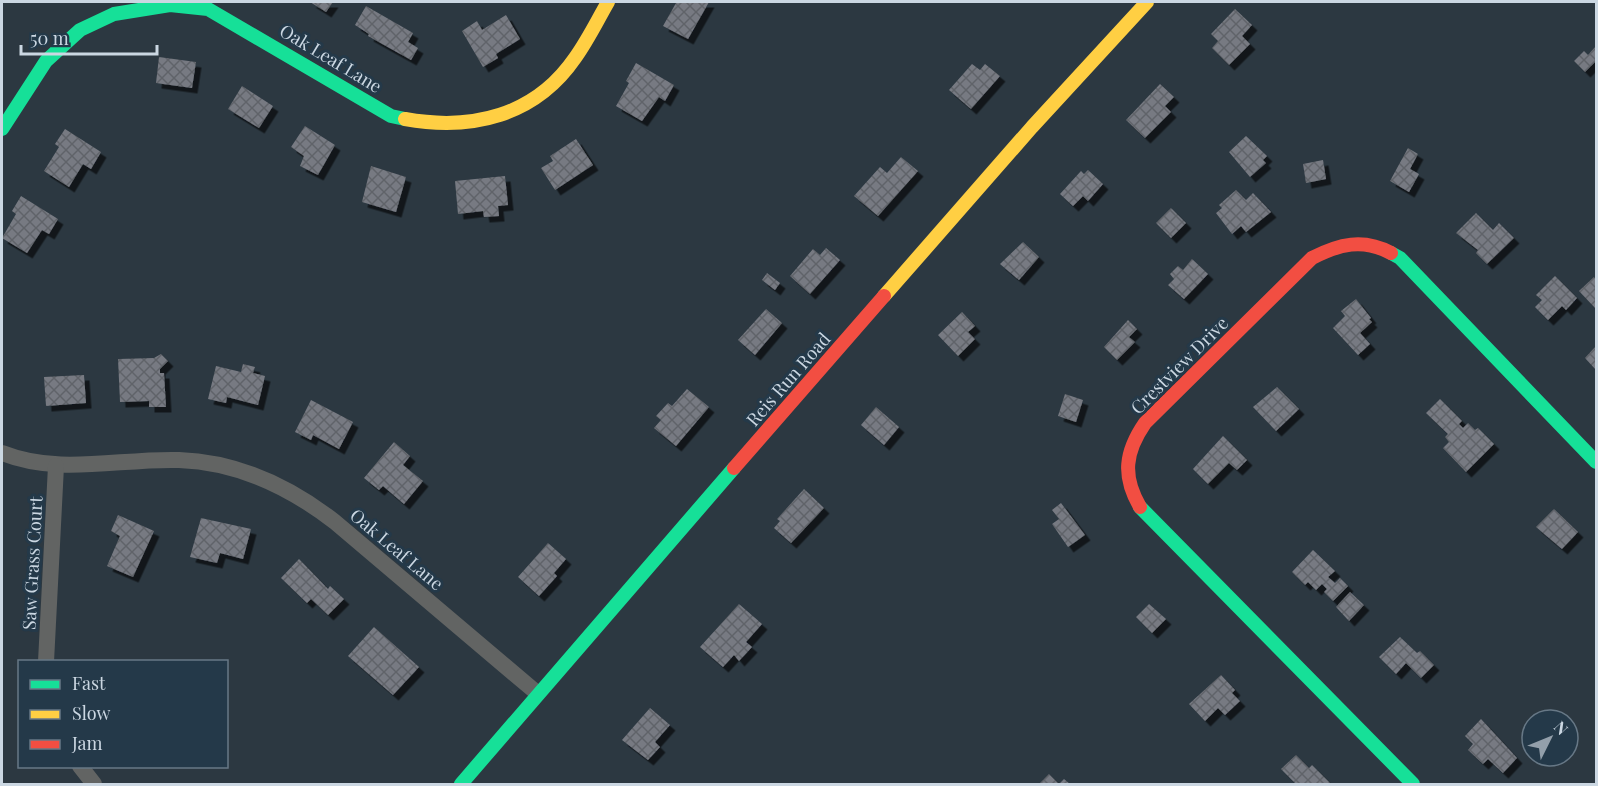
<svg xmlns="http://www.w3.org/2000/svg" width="1598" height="786" viewBox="0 0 1598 786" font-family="'Playfair Display',serif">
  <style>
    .building { fill: url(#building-cross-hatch); filter: url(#shadow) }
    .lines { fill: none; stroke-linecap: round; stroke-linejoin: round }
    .street { stroke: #626463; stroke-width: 16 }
    .fast { stroke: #16e098; stroke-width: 14 }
    .slow { stroke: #ffcf43; stroke-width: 14 }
    .jam { stroke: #f24e42; stroke-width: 14 }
    .labels { text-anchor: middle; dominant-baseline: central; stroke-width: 6; stroke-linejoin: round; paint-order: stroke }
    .street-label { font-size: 18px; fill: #cbd7e2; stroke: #243949 }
  </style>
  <defs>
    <pattern id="building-cross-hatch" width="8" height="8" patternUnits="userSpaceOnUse" patternTransform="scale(1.5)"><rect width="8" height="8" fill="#777a82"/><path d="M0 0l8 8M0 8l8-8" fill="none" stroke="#606369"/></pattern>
    <filter id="shadow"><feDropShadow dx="5.5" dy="5.5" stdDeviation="0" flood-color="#0009"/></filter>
  </defs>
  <rect width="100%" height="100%" fill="#2c3841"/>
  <g class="building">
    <path d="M 310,2 L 333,2 L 326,12 Z"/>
    <path d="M 673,2 L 709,2 L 688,39 L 663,26 L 676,3 Z"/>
    <path d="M 366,6 L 413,33 L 408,42 L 418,48 L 411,60 L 368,36 L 369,34 L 355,25 Z"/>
    <path d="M 1235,9 L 1252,25 L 1242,36 L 1250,44 L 1229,65 L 1212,48 L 1218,41 L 1211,34 Z"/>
    <path d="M 506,15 L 520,39 L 496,54 L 498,58 L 483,67 L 462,31 L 477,21 L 482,30 Z"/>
    <path d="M 1596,46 L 1596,64 L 1595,62 L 1585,72 L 1574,61 L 1584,51 L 1588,55 Z"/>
    <path d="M 159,57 L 196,62 L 192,88 L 156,83 Z"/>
    <path d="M 636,63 L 674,85 L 665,101 L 659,97 L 642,121 L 616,106 L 629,83 L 626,81 Z"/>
    <path d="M 972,64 L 980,70 L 985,64 L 1000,76 L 971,109 L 949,90 Z"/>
    <path d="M 1160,84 L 1174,97 L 1165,106 L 1171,112 L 1145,138 L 1126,120 Z"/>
    <path d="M 242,86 L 273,106 L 259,128 L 228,109 Z"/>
    <path d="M 305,126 L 335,145 L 318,175 L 300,166 L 304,156 L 291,147 Z"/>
    <path d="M 65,129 L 101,152 L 91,169 L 83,164 L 69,187 L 44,171 L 59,147 L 55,144 Z"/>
    <path d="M 1246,136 L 1267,156 L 1263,160 L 1266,163 L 1250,177 L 1229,152 Z"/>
    <path d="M 576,139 L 593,165 L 555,190 L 541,168 L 553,161 L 550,156 Z"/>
    <path d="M 1408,148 L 1418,154 L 1410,169 L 1419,174 L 1409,192 L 1390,181 Z"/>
    <path d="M 901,157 L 918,171 L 878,216 L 854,196 L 880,167 L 887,173 Z"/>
    <path d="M 1323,160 L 1326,179 L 1306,183 L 1303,164 Z"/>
    <path d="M 371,166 L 406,177 L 396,212 L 362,202 Z"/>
    <path d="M 1088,170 L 1103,184 L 1088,201 L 1083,196 L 1073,206 L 1060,194 L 1081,171 L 1084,174 Z"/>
    <path d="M 505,176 L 508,205 L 498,206 L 499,216 L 484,217 L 483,211 L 458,214 L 455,181 Z"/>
    <path d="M 1236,190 L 1246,200 L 1253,193 L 1271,212 L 1246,232 L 1241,226 L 1232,234 L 1216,213 L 1222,208 L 1219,205 Z"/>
    <path d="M 21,196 L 58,219 L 49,234 L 42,230 L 27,253 L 2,238 L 16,214 L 12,211 Z"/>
    <path d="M 1171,208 L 1186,223 L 1171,238 L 1156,223 Z"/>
    <path d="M 1476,213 L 1493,230 L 1499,223 L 1514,238 L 1487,264 L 1476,253 L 1478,250 L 1456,233 Z"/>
    <path d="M 1023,242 L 1039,257 L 1019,280 L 1000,264 Z"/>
    <path d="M 826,248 L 840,260 L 810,294 L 790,276 L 813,249 L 820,255 Z"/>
    <path d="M 1192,259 L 1208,274 L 1184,299 L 1168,285 L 1174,279 L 1170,274 L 1178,266 L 1183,270 Z"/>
    <path d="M 767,273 L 780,283 L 775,290 L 762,280 Z"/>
    <path d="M 1555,276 L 1577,298 L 1566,310 L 1562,306 L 1548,320 L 1535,307 L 1542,300 L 1536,295 Z"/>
    <path d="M 1594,277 L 1596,280 L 1596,309 L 1579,291 Z"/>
    <path d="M 1356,299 L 1371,318 L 1369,319 L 1372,322 L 1360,333 L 1370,344 L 1358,355 L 1333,328 L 1345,316 L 1341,311 Z"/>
    <path d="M 766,309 L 782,323 L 755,355 L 738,340 Z"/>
    <path d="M 962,312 L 975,326 L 968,332 L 975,339 L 958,356 L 938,335 Z"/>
    <path d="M 1128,320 L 1137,329 L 1129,337 L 1135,342 L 1117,360 L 1104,347 Z"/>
    <path d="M 1596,346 L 1596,370 L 1585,358 Z"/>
    <path d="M 161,354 L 168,361 L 160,369 L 160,373 L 164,373 L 166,407 L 149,407 L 149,401 L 120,402 L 118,359 L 154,358 Z"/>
    <path d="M 243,364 L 255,367 L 253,373 L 265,376 L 258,405 L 227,397 L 226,403 L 208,399 L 216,366 L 241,372 Z"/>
    <path d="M 84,375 L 86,403 L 46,406 L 44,377 Z"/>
    <path d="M 1277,387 L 1299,409 L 1276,431 L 1253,407 Z"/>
    <path d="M 687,389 L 709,407 L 676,446 L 654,428 L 661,420 L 656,416 L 668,403 L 672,406 Z"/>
    <path d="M 1065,394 L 1083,400 L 1076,422 L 1058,416 Z"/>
    <path d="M 1440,399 L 1462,421 L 1459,424 L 1463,428 L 1468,423 L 1475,430 L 1478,428 L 1494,444 L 1466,472 L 1443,448 L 1449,442 L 1445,437 L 1448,434 L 1426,413 Z"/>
    <path d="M 311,400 L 353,422 L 339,449 L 313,435 L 311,440 L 295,432 Z"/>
    <path d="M 876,407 L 899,427 L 884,445 L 861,425 Z"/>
    <path d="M 1223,436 L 1247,460 L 1237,470 L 1229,463 L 1208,484 L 1193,469 Z"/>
    <path d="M 394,442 L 410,456 L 403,465 L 423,481 L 404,504 L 383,486 L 379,490 L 364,478 Z"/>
    <path d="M 804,489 L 824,508 L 791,543 L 774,528 L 780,521 L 777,519 Z"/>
    <path d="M 1061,503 L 1085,535 L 1068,547 L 1052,524 L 1059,519 L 1052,510 Z"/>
    <path d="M 1554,509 L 1578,532 L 1562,549 L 1536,527 Z"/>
    <path d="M 118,515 L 154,531 L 133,577 L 107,566 L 120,536 L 111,531 Z"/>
    <path d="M 201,518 L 251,529 L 243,559 L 220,553 L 217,563 L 190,557 Z"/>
    <path d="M 548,543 L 566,559 L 554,573 L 557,576 L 539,596 L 518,577 Z"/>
    <path d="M 1313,550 L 1335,571 L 1328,577 L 1335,583 L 1340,578 L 1348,586 L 1333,601 L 1324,592 L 1327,589 L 1322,584 L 1316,590 L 1308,582 L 1305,585 L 1292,572 Z"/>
    <path d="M 299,559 L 328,589 L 330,586 L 344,599 L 328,615 L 311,599 L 307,603 L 281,578 Z"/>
    <path d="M 1350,592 L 1364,605 L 1349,621 L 1336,607 Z"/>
    <path d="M 739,604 L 762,624 L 746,642 L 752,647 L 739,661 L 734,655 L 723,667 L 700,647 Z"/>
    <path d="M 1149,604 L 1166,619 L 1152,633 L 1136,617 Z"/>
    <path d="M 374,627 L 419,667 L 393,695 L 348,656 Z"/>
    <path d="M 1400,637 L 1417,653 L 1420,651 L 1434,665 L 1421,678 L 1406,663 L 1396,674 L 1379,657 Z"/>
    <path d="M 1221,675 L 1235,690 L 1232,693 L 1240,701 L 1225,715 L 1218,708 L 1205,721 L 1189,704 Z"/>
    <path d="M 650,708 L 670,725 L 655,742 L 660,747 L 648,760 L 622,740 Z"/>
    <path d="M 1481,719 L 1517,758 L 1503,773 L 1488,759 L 1483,764 L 1468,750 L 1473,744 L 1465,736 Z"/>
    <path d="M 1296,755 L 1309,768 L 1312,765 L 1331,784 L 1296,784 L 1281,769 Z"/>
    <path d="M 1049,774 L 1059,784 L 1064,779 L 1070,784 L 1039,784 Z"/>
  </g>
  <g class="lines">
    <g class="street">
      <path d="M 2,453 C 60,476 119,458 179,460 C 237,462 290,487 335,522 L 537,693"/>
      <path d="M 46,662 L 56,466"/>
      <path d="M 80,766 L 94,784"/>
    </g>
    <g class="fast">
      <path d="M 2,129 L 46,61 L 80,30 L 114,14 L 170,5 L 208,9 L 391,116 L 405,119"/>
      <path d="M 1391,253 L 1400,258 L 1596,462"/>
      <path d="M 1140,507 L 1413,784"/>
      <path d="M 461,784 L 734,468"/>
    </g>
    <g class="slow">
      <path d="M 405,119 C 472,131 535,116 575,58 C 588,40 597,21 608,2"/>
      <path d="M 884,296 L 1032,127 L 1147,2"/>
    </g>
    <g class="jam">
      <path d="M 734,468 L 884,296"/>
      <path d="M 1140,507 C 1122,476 1125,452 1145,423 L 1312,258 C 1339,244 1363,238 1391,253"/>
    </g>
  </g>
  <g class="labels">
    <g class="street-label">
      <text transform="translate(331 58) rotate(31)">Oak Leaf Lane</text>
      <text transform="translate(1179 365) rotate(-45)">Crestview Drive</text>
      <text transform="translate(788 379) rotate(-49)">Reis Run Road</text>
      <text transform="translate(397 549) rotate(40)">Oak Leaf Lane</text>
      <text transform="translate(32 563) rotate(-87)">Saw Grass Court</text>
    </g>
  </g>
  <rect width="1598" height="786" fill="none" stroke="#cbd7e2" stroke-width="6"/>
  <rect x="18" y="660" width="210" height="108" fill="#243949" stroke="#677886" stroke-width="1.5"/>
  <rect x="30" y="680" width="30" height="9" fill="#16e098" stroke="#677886" stroke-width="1.5"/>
  <text x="72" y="690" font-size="18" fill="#cbd7e2">Fast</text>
  <rect x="30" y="710" width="30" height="9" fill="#ffcf43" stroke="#677886" stroke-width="1.5"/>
  <text x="72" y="720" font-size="18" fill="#cbd7e2">Slow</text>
  <rect x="30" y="740" width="30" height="9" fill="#f24e42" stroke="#677886" stroke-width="1.5"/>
  <text x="72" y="750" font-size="18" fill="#cbd7e2">Jam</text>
  <g transform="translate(1550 738) rotate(47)"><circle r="28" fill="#243949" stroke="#677886" stroke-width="1.5"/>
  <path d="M0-4.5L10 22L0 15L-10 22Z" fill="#939faa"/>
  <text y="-9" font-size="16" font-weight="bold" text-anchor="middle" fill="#cbd7e2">N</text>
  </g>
  <path d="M21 45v9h136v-9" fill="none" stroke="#cbd7e2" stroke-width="3"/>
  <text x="30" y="45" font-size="18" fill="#cbd7e2" stroke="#243949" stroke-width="4.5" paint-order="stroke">50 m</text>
</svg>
